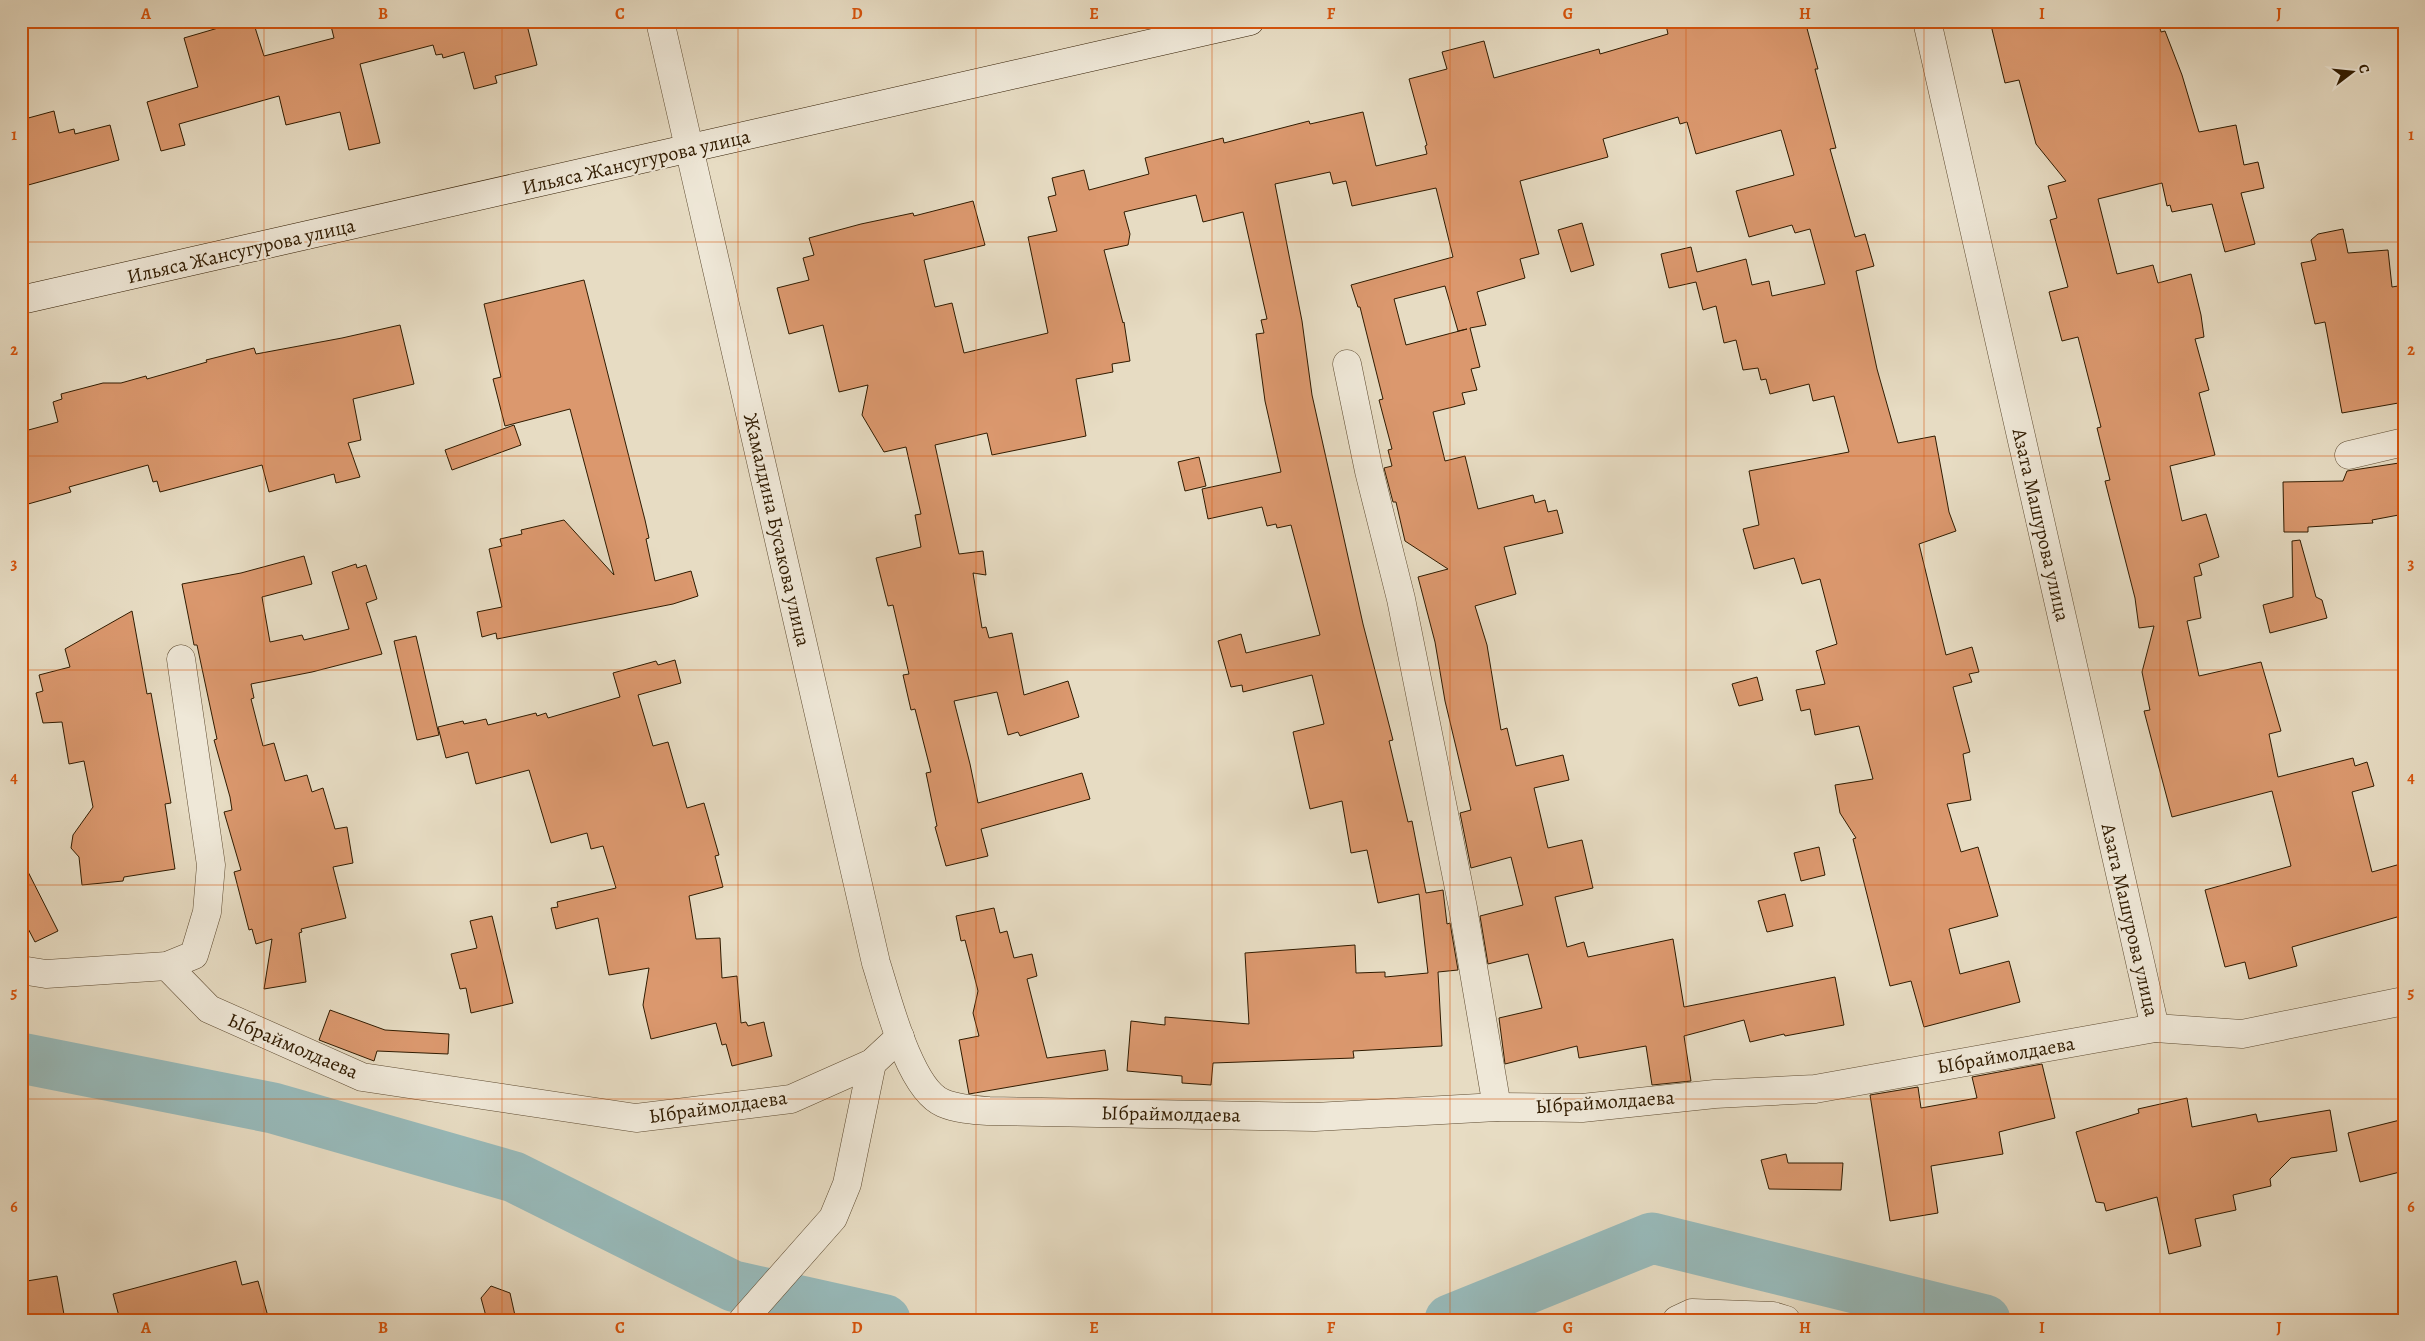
<svg xmlns="http://www.w3.org/2000/svg" width="2425" height="1341" viewBox="0 0 2425 1341" font-family="Alegreya,serif">
  <style>
    .lines { fill: none; stroke-linecap: round; stroke-linejoin: round }
    .river { stroke: #98baba; stroke-width: 51 }
    .building { fill: #db986e; stroke: #301b00; fill-rule: evenodd }
    .street-casing { stroke: #5e4b31; stroke-width: 29 }
    .secondary-casing { stroke: #301b00; stroke-width: 29 }
    .street { stroke: #efe8d8; stroke-width: 28 }
    .secondary { stroke: #efe8d8; stroke-width: 28 }
    .grid { fill: none; stroke: #d6530b; stroke-width: 1; stroke-opacity: 0.55 }
    .labels { text-anchor: middle; dominant-baseline: central; stroke-width: 4.5; stroke-linejoin: round; paint-order: stroke }
    .street-label { font-size: 20px; fill: #301b00; stroke: #efe8d8 }
    .neatline { fill: none; stroke: #d6530b; stroke-width: 2 }
    .grid-label { font-size: 16px; text-anchor: middle; font-weight: bold; fill: #d6530b }
  </style>
  <rect width="100%" height="100%" fill="#e7dcc3"/>
  <filter id="stains"><feTurbulence type="fractalNoise" baseFrequency=".004" numOctaves="4"/><feColorMatrix values="0 0 0 0 .2 0 0 0 0 .09 0 0 0 0 .02 0 0 0 .5 -.17"/></filter>
  <radialGradient id="worn" r=".72"><stop offset=".6" stop-color="#630" stop-opacity="0"/><stop offset="1" stop-color="#630" stop-opacity=".3"/></radialGradient>
  <g class="lines">
    <g class="river">
      <path d="M 21,1058 L 273,1108 L 514,1177 L 733,1286 L 885,1320"/>
      <path d="M 1450,1320 L 1652,1238 L 1985,1320"/>
    </g>
  </g>
  <g class="building">
    <path d="M 242,21 L 253,21 L 264,56 L 334,38 L 331,26 L 349,21 L 526,21 L 537,65 L 495,76 L 497,83 L 474,89 L 464,52 L 443,58 L 442,54 L 436,55 L 433,45 L 360,64 L 380,143 L 349,150 L 340,112 L 286,125 L 279,96 L 179,124 L 185,145 L 161,151 L 147,102 L 198,87 L 184,38 Z"/>
    <path d="M 1665,21 L 1805,21 L 1818,69 L 1815,69 L 1836,148 L 1830,149 L 1855,237 L 1865,234 L 1874,266 L 1856,271 L 1877,369 L 1898,443 L 1935,436 L 1949,512 L 1956,531 L 1919,544 L 1946,655 L 1972,647 L 1979,672 L 1969,674 L 1972,682 L 1953,687 L 1970,752 L 1963,754 L 1971,800 L 1947,804 L 1961,852 L 1978,847 L 1998,916 L 1949,929 L 1960,974 L 2009,961 L 2020,1002 L 1924,1027 L 1911,981 L 1890,986 L 1853,839 L 1856,838 L 1840,813 L 1835,785 L 1873,779 L 1859,726 L 1815,735 L 1810,709 L 1801,711 L 1796,690 L 1825,684 L 1816,651 L 1837,644 L 1820,579 L 1802,584 L 1794,558 L 1754,569 L 1743,529 L 1759,525 L 1749,471 L 1849,452 L 1834,396 L 1813,401 L 1809,384 L 1770,394 L 1766,379 L 1761,380 L 1758,368 L 1743,370 L 1736,340 L 1724,343 L 1716,306 L 1703,310 L 1696,282 L 1669,288 L 1661,254 L 1691,247 L 1697,272 L 1746,259 L 1752,285 L 1769,281 L 1772,296 L 1825,284 L 1810,229 L 1795,233 L 1792,225 L 1749,237 L 1736,191 L 1794,175 L 1781,130 L 1696,154 L 1687,122 L 1680,124 L 1678,117 L 1603,139 L 1608,157 L 1520,181 L 1539,254 L 1520,259 L 1525,278 L 1477,292 L 1486,325 L 1470,328 L 1480,367 L 1471,369 L 1477,390 L 1462,393 L 1465,404 L 1433,412 L 1445,461 L 1465,456 L 1478,509 L 1533,495 L 1535,503 L 1545,500 L 1548,512 L 1557,510 L 1563,533 L 1504,547 L 1516,594 L 1475,606 L 1487,645 L 1501,730 L 1507,728 L 1516,766 L 1563,755 L 1569,780 L 1534,788 L 1548,848 L 1582,840 L 1593,888 L 1555,897 L 1567,947 L 1584,942 L 1588,957 L 1673,939 L 1684,1007 L 1835,977 L 1844,1025 L 1785,1036 L 1784,1034 L 1750,1042 L 1744,1020 L 1684,1036 L 1691,1081 L 1652,1085 L 1646,1046 L 1579,1058 L 1577,1046 L 1505,1064 L 1499,1018 L 1542,1008 L 1528,954 L 1488,964 L 1480,916 L 1523,905 L 1511,857 L 1471,868 L 1460,813 L 1471,810 L 1445,701 L 1435,642 L 1418,577 L 1448,569 L 1405,541 L 1396,502 L 1393,502 L 1384,468 L 1392,466 L 1388,450 L 1392,449 L 1379,400 L 1383,399 L 1360,307 L 1358,307 L 1351,285 L 1453,257 L 1436,188 L 1352,206 L 1346,181 L 1333,184 L 1330,172 L 1275,184 L 1302,321 L 1312,395 L 1363,624 L 1393,740 L 1389,741 L 1408,822 L 1412,821 L 1426,893 L 1443,890 L 1447,924 L 1450,923 L 1458,970 L 1438,972 L 1442,1046 L 1353,1051 L 1354,1058 L 1213,1063 L 1211,1085 L 1182,1083 L 1182,1076 L 1127,1071 L 1131,1021 L 1165,1025 L 1165,1017 L 1249,1024 L 1245,953 L 1355,945 L 1356,973 L 1385,972 L 1385,977 L 1428,973 L 1419,894 L 1378,903 L 1367,850 L 1351,853 L 1342,801 L 1310,809 L 1293,732 L 1324,724 L 1312,675 L 1243,692 L 1242,685 L 1231,687 L 1218,641 L 1241,634 L 1246,653 L 1320,635 L 1291,525 L 1277,528 L 1276,524 L 1267,526 L 1262,507 L 1208,519 L 1202,489 L 1281,472 L 1265,401 L 1256,334 L 1264,333 L 1261,320 L 1267,319 L 1243,212 L 1203,222 L 1196,195 L 1124,212 L 1130,234 L 1128,245 L 1104,250 L 1123,323 L 1124,322 L 1130,361 L 1112,364 L 1113,372 L 1076,379 L 1086,436 L 992,455 L 987,433 L 935,445 L 959,554 L 983,551 L 986,575 L 973,573 L 982,628 L 986,627 L 989,638 L 1012,633 L 1024,695 L 1068,681 L 1079,717 L 1020,736 L 1018,732 L 1008,735 L 997,692 L 954,701 L 970,764 L 978,803 L 1082,773 L 1090,799 L 981,829 L 988,856 L 946,866 L 935,827 L 937,826 L 926,773 L 931,772 L 915,709 L 911,710 L 903,675 L 909,674 L 893,605 L 888,606 L 876,558 L 921,547 L 915,515 L 921,514 L 906,447 L 884,452 L 862,415 L 868,385 L 839,392 L 823,325 L 789,334 L 777,288 L 809,280 L 803,258 L 814,255 L 809,238 L 861,224 L 913,213 L 914,216 L 973,201 L 985,245 L 924,260 L 935,307 L 952,303 L 964,353 L 1048,333 L 1028,237 L 1057,231 L 1048,197 L 1056,195 L 1052,178 L 1084,170 L 1089,190 L 1149,174 L 1145,158 L 1223,138 L 1224,143 L 1309,121 L 1310,124 L 1363,112 L 1376,166 L 1427,154 L 1425,146 L 1427,145 L 1409,79 L 1447,69 L 1442,52 L 1484,41 L 1494,78 L 1599,49 L 1600,54 L 1668,34 ZM 1445,286 L 1458,331 L 1467,329 L 1406,345 L 1394,299 Z"/>
    <path d="M 1990,21 L 2158,21 L 2161,32 L 2165,31 L 2182,75 L 2199,132 L 2236,125 L 2244,165 L 2258,162 L 2264,188 L 2241,193 L 2255,244 L 2225,252 L 2212,204 L 2172,212 L 2170,205 L 2167,206 L 2162,183 L 2098,199 L 2117,274 L 2153,265 L 2158,283 L 2191,274 L 2201,315 L 2204,337 L 2195,339 L 2209,390 L 2199,393 L 2215,455 L 2170,466 L 2182,521 L 2206,514 L 2219,557 L 2199,564 L 2202,575 L 2194,577 L 2201,618 L 2187,621 L 2199,676 L 2261,662 L 2281,731 L 2269,734 L 2278,777 L 2353,758 L 2355,766 L 2367,762 L 2374,786 L 2352,792 L 2372,872 L 2404,863 L 2404,915 L 2292,947 L 2297,966 L 2249,979 L 2245,962 L 2225,967 L 2205,890 L 2291,866 L 2272,791 L 2172,817 L 2144,711 L 2150,710 L 2142,672 L 2154,626 L 2139,628 L 2135,598 L 2105,481 L 2110,480 L 2097,428 L 2101,427 L 2078,337 L 2062,341 L 2049,292 L 2068,287 L 2050,220 L 2057,218 L 2048,186 L 2066,181 L 2036,144 L 2019,80 L 2005,83 Z"/>
    <path d="M 54,111 L 59,133 L 74,129 L 75,134 L 110,125 L 119,160 L 21,187 L 21,120 Z"/>
    <path d="M 1582,223 L 1594,265 L 1571,272 L 1558,230 Z"/>
    <path d="M 2343,229 L 2348,253 L 2388,250 L 2392,287 L 2404,285 L 2404,402 L 2342,413 L 2325,322 L 2315,324 L 2301,263 L 2316,260 L 2311,240 L 2318,234 Z"/>
    <path d="M 584,280 L 645,520 L 649,538 L 646,539 L 655,581 L 691,571 L 698,596 L 673,604 L 497,639 L 496,633 L 482,637 L 477,612 L 502,607 L 489,549 L 502,546 L 500,539 L 522,534 L 521,530 L 564,520 L 614,575 L 570,409 L 505,426 L 493,379 L 501,377 L 484,304 Z"/>
    <path d="M 400,325 L 414,384 L 353,399 L 361,440 L 348,443 L 360,477 L 336,483 L 334,474 L 269,492 L 262,465 L 160,492 L 157,481 L 153,482 L 148,465 L 69,487 L 71,492 L 21,506 L 21,432 L 58,422 L 53,402 L 62,399 L 61,394 L 103,383 L 121,383 L 146,376 L 147,379 L 207,362 L 206,360 L 254,348 L 256,354 L 342,338 Z"/>
    <path d="M 514,425 L 521,445 L 452,470 L 445,450 Z"/>
    <path d="M 1199,457 L 1206,486 L 1185,491 L 1178,462 Z"/>
    <path d="M 2399,463 L 2404,487 L 2404,514 L 2372,520 L 2373,523 L 2308,527 L 2308,532 L 2284,532 L 2283,482 L 2343,481 L 2347,471 Z"/>
    <path d="M 2300,540 L 2316,597 L 2322,600 L 2327,618 L 2270,633 L 2263,605 L 2293,597 L 2292,541 Z"/>
    <path d="M 304,556 L 312,584 L 262,597 L 270,642 L 302,635 L 304,640 L 349,629 L 332,572 L 356,564 L 357,568 L 366,565 L 377,599 L 366,603 L 382,654 L 312,672 L 251,684 L 254,698 L 251,699 L 263,746 L 274,743 L 285,781 L 307,775 L 312,792 L 323,788 L 335,829 L 347,827 L 353,863 L 333,867 L 346,918 L 301,929 L 302,932 L 299,933 L 306,982 L 264,989 L 272,939 L 256,944 L 252,929 L 249,930 L 234,872 L 241,870 L 224,812 L 232,810 L 230,797 L 214,740 L 217,739 L 197,645 L 194,645 L 182,584 L 241,573 Z"/>
    <path d="M 132,611 L 147,694 L 151,693 L 171,803 L 165,804 L 175,869 L 124,877 L 123,881 L 82,885 L 79,857 L 71,848 L 73,835 L 93,807 L 84,761 L 69,764 L 62,722 L 43,723 L 36,693 L 43,691 L 39,675 L 70,667 L 65,649 Z"/>
    <path d="M 416,636 L 439,735 L 417,740 L 394,641 Z"/>
    <path d="M 675,660 L 681,683 L 638,695 L 653,746 L 668,742 L 687,808 L 704,803 L 719,855 L 715,856 L 723,887 L 689,896 L 696,939 L 720,938 L 722,978 L 737,976 L 741,1023 L 746,1022 L 748,1026 L 764,1022 L 767,1036 L 772,1056 L 732,1066 L 726,1044 L 722,1045 L 716,1023 L 651,1039 L 643,1005 L 649,968 L 609,975 L 598,918 L 556,929 L 551,908 L 558,907 L 557,902 L 616,888 L 603,846 L 591,849 L 587,833 L 551,843 L 529,770 L 476,784 L 468,752 L 446,758 L 438,727 L 463,721 L 464,724 L 486,719 L 488,725 L 536,713 L 537,716 L 546,713 L 548,718 L 620,697 L 613,673 L 656,661 L 658,665 Z"/>
    <path d="M 1757,677 L 1763,700 L 1739,706 L 1732,684 Z"/>
    <path d="M 1819,847 L 1825,875 L 1801,881 L 1794,853 Z"/>
    <path d="M 21,858 L 58,931 L 35,942 L 21,915 Z"/>
    <path d="M 1785,894 L 1793,926 L 1767,932 L 1758,901 Z"/>
    <path d="M 994,908 L 1000,933 L 1007,931 L 1014,958 L 1032,954 L 1037,976 L 1027,979 L 1047,1058 L 1105,1050 L 1108,1070 L 969,1094 L 959,1040 L 979,1036 L 973,1013 L 978,991 L 965,940 L 961,941 L 956,916 Z"/>
    <path d="M 492,916 L 513,1003 L 471,1013 L 466,988 L 460,989 L 451,954 L 477,948 L 470,921 Z"/>
    <path d="M 330,1010 L 385,1030 L 449,1034 L 448,1054 L 377,1051 L 374,1061 L 319,1040 Z"/>
    <path d="M 2042,1064 L 2055,1118 L 1999,1132 L 2003,1154 L 1931,1166 L 1938,1213 L 1890,1221 L 1870,1095 L 1918,1087 L 1921,1108 L 1977,1098 L 1972,1077 Z"/>
    <path d="M 2187,1098 L 2192,1127 L 2256,1114 L 2258,1122 L 2330,1110 L 2337,1151 L 2291,1158 L 2270,1179 L 2271,1186 L 2233,1195 L 2236,1210 L 2195,1219 L 2201,1246 L 2169,1254 L 2157,1197 L 2106,1211 L 2104,1203 L 2096,1202 L 2076,1132 L 2139,1113 L 2138,1109 Z"/>
    <path d="M 2404,1119 L 2404,1171 L 2360,1182 L 2348,1133 Z"/>
    <path d="M 1786,1154 L 1788,1163 L 1843,1163 L 1841,1190 L 1769,1189 L 1761,1160 Z"/>
    <path d="M 236,1261 L 242,1285 L 258,1281 L 269,1320 L 120,1320 L 113,1294 Z"/>
    <path d="M 57,1276 L 65,1320 L 21,1320 L 21,1282 Z"/>
    <path d="M 491,1286 L 510,1293 L 516,1320 L 487,1320 L 481,1298 Z"/>
  </g>
  <g class="lines">
    <defs>
      <g id="street">
        <path d="M 660,21 L 876,963 C 887,997 909,1089 943,1103 C 957,1109 974,1110 989,1111 L 1315,1117 L 1497,1107 L 1582,1108 L 1715,1094 L 1815,1089 L 2155,1028 L 2242,1034 L 2404,1001"/>
        <path d="M 1927,21 L 2155,1028"/>
        <path d="M 1347,364 L 1369,471 L 1401,599 L 1463,908 L 1497,1107"/>
        <path d="M 2349,455 L 2404,442"/>
        <path d="M 167,966 L 209,1009 L 362,1077 L 636,1118 L 791,1099 L 872,1063 L 900,1037"/>
        <path d="M 21,970 L 46,974 L 167,966 L 194,955 L 207,912 L 211,865 L 181,659"/>
        <path d="M 743,1320 L 833,1218 L 847,1184 L 872,1063"/>
        <path d="M 1677,1320 L 1692,1313 L 1773,1316 L 1786,1320"/>
      </g>
      <path id="secondary" d="M 21,300 L 1250,21"/>
    </defs>
    <use href="#street" class="street-casing"/>
    <use href="#secondary" class="secondary-casing"/>
    <use href="#street" class="street"/>
    <use href="#secondary" class="secondary"/>
  </g>
  <path class="grid" d="M 264,21 L 264,1320M 502,21 L 502,1320M 738,21 L 738,1320M 976,21 L 976,1320M 1212,21 L 1212,1320M 1450,21 L 1450,1320M 1686,21 L 1686,1320M 1924,21 L 1924,1320M 2160,21 L 2160,1320M 21,242 L 2404,242M 21,456 L 2404,456M 21,670 L 2404,670M 21,885 L 2404,885M 21,1099 L 2404,1099"/>
  <g class="labels">
    <g class="street-label">
      <text transform="translate(636 162) rotate(-13)">Ильяса Жансугурова улица</text>
      <text transform="translate(241 251) rotate(-13)">Ильяса Жансугурова улица</text>
      <text transform="translate(2041 525) rotate(77)">Азата Машурова улица</text>
      <text transform="translate(777 530) rotate(77)">Жамалдина Бусакова улица</text>
      <text transform="translate(2130 920) rotate(77)">Азата Машурова улица</text>
      <text transform="translate(293 1046) rotate(23)">Ыбраймолдаева</text>
      <text transform="translate(2006 1055) rotate(-10)">Ыбраймолдаева</text>
      <text transform="translate(1605 1102) rotate(-4)">Ыбраймолдаева</text>
      <text transform="translate(718 1107) rotate(-8)">Ыбраймолдаева</text>
      <text transform="translate(1171 1114) rotate(1)">Ыбраймолдаева</text>
    </g>
  </g>
  <rect width="2425" height="1341" fill="none" stroke="#e7dcc3" stroke-width="55"/>
  <g transform="translate(2352 72) rotate(74)" stroke="#efe8d8" stroke-width="4" paint-order="stroke">
  <path d="M0-4L9 19L0 12L-9 19Z" fill="#301b00"/>
  <text y="-8" font-size="14" font-weight="bold" text-anchor="middle" fill="#301b00">С</text>
  </g>
  <rect x="28" y="28" width="2370" height="1286" class="neatline"/>
  <g class="grid-label">
    <text x="146" y="19">A</text>
    <text x="383" y="19">B</text>
    <text x="620" y="19">C</text>
    <text x="857" y="19">D</text>
    <text x="1094" y="19">E</text>
    <text x="1331" y="19">F</text>
    <text x="1568" y="19">G</text>
    <text x="1805" y="19">H</text>
    <text x="2042" y="19">I</text>
    <text x="2279" y="19">J</text>
    <text x="14" y="140">1</text>
    <text x="2411" y="140">1</text>
    <text x="14" y="355">2</text>
    <text x="2411" y="355">2</text>
    <text x="14" y="569">3</text>
    <text x="2411" y="569">3</text>
    <text x="14" y="783">4</text>
    <text x="2411" y="783">4</text>
    <text x="14" y="998">5</text>
    <text x="2411" y="998">5</text>
    <text x="14" y="1212">6</text>
    <text x="2411" y="1212">6</text>
    <text x="146" y="1333">A</text>
    <text x="383" y="1333">B</text>
    <text x="620" y="1333">C</text>
    <text x="857" y="1333">D</text>
    <text x="1094" y="1333">E</text>
    <text x="1331" y="1333">F</text>
    <text x="1568" y="1333">G</text>
    <text x="1805" y="1333">H</text>
    <text x="2042" y="1333">I</text>
    <text x="2279" y="1333">J</text>
  </g>
  <rect width="100%" height="100%" filter="url(#stains)"/>
  <rect width="100%" height="100%" fill="url(#worn)"/>
</svg>
